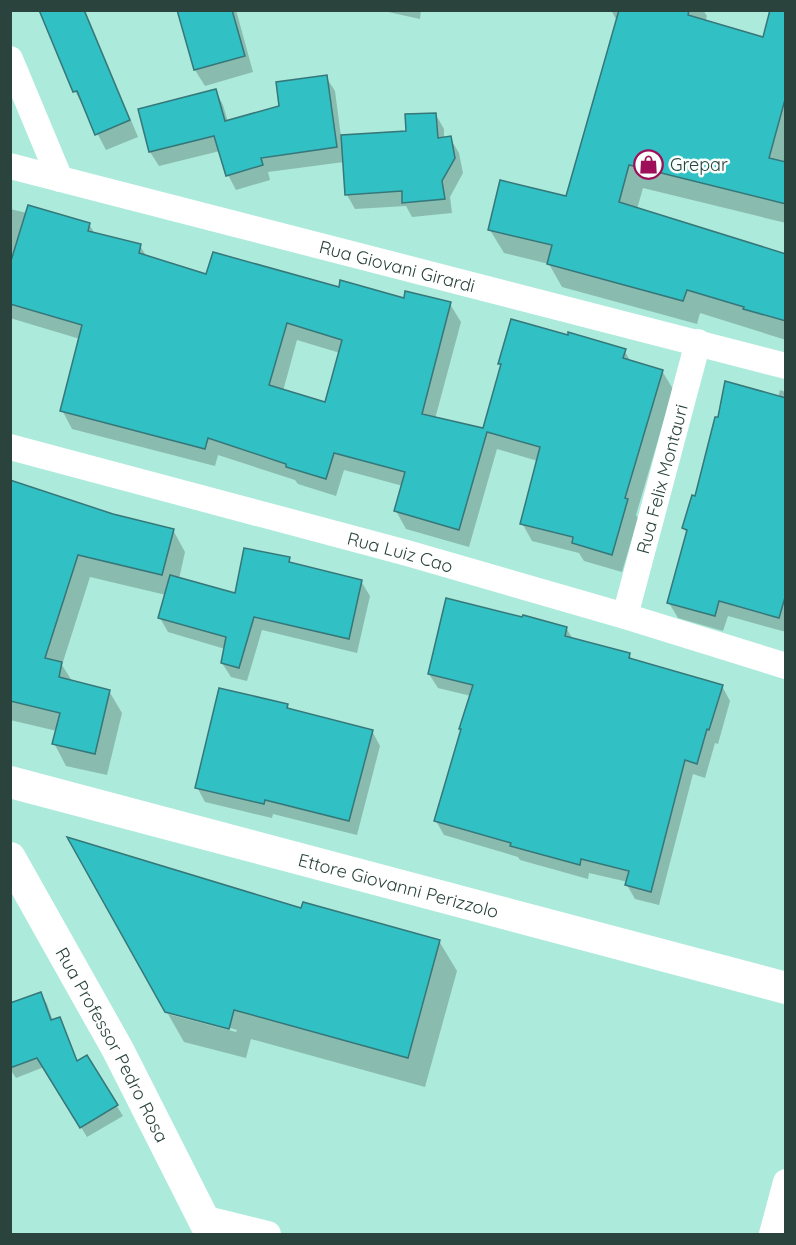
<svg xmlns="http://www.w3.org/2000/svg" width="796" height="1245" viewBox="0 0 796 1245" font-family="Quicksand,sans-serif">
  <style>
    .shadow { fill: #0003; fill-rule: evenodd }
    .building { fill: #31c0c4; stroke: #367779; stroke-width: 1.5; fill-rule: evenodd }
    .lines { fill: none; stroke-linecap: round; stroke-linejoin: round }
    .minor { stroke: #fff; stroke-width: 26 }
    .tertiary { stroke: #fff; stroke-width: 32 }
    .labels { text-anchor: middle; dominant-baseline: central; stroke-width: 5; stroke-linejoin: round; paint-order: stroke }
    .poi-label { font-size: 18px; fill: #2a433d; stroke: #f8fefc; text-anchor: start }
    .street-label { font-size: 18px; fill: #2a433d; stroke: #f8fefc }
  </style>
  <rect width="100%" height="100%" fill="#aceadb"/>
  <g class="shadow">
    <path d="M 40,10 L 85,10 L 138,137 L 106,150 L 75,91 Z"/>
    <path d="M 132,10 L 236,10 L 253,72 L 205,86 L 195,70 L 179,11 Z"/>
    <path d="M 379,10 L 421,10 L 420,19 Z"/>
    <path d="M 611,10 L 703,10 L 707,16 L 705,22 L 764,38 L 786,19 L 786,223 L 643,188 L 637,209 L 786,256 L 786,340 L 700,313 L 697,324 L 562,287 L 549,264 L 504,253 L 490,230 L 567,198 L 617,21 Z"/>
    <path d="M 326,77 L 335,91 L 341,137 L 407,132 L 436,115 L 444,129 L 444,138 L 450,138 L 459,153 L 463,173 L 450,197 L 452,213 L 412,217 L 406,206 L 355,209 L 347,195 L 344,162 L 268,172 L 270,180 L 236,190 L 228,175 L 220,151 L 159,166 L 150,152 L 215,90 L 223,105 L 228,122 L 281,107 Z"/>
    <path d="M 10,209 L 27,213 L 89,224 L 95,234 L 140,246 L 147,257 L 207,276 L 340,289 L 405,300 L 450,304 L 461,322 L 435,419 L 484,430 L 502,367 L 500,364 L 624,350 L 631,362 L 662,371 L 673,389 L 636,515 L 638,518 L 622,572 L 584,561 L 579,553 L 532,541 L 522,523 L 538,461 L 497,449 L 469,547 L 406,529 L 396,511 L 403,486 L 344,470 L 336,496 L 298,484 L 295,480 L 218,455 L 215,466 L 72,429 L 62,410 L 80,339 L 10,318 ZM 297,340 L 340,353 L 326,404 L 283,391 Z"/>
    <path d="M 780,390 L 786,392 L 786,632 L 728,616 L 723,631 L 678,618 L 669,603 L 688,535 L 684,528 L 696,498 L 778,398 Z"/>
    <path d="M 10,482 L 112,516 L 173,530 L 185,552 L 179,579 L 236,595 L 289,559 L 292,565 L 361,581 L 370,596 L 357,653 L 262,630 L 247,681 L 231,677 L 222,663 L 225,649 L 168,632 L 160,618 L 166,595 L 90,577 L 62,665 L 72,681 L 109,691 L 122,713 L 107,775 L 66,766 L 54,743 L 57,731 L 10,720 Z"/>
    <path d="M 566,628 L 573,639 L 629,654 L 633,661 L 722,686 L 730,701 L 718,744 L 715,743 L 705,778 L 693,774 L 659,905 L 635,899 L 627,885 L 628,882 L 589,873 L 588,879 L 520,860 L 518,857 L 444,835 L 436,821 L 462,731 L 460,728 L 471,696 L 438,688 L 429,674 Z"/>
    <path d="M 287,705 L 290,710 L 372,731 L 380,746 L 357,835 L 273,814 L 272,818 L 205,802 L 197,787 Z"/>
    <path d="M 302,910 L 439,941 L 457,971 L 425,1087 L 251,1039 L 246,1058 L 184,1042 L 168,1014 L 236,1032 L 237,1030 L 166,1010 Z"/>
    <path d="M 41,994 L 47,1004 L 53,1021 L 59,1019 L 65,1029 L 78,1062 L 86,1057 L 123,1116 L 87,1137 L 44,1067 L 16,1078 L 10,1069 L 10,1004 Z"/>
  </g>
  <g class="building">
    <path d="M 39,10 L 84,10 L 130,120 L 95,135 L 77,91 L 73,92 Z"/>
    <path d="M 177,10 L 232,10 L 245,56 L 194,70 Z"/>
    <path d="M 619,10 L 689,10 L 688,15 L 763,37 L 770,10 L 786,10 L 786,96 L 769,158 L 786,162 L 786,204 L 629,165 L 619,202 L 786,254 L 786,321 L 743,309 L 744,307 L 687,290 L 683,301 L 547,264 L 552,245 L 488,230 L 500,180 L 566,196 Z"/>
    <path d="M 327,75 L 337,147 L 261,158 L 263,165 L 226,176 L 214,136 L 149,152 L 138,109 L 216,89 L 225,121 L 279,106 L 276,82 Z"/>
    <path d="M 436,113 L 438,138 L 451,136 L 455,158 L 442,181 L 445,199 L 402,203 L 402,191 L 345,195 L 341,135 L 406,131 L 405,114 Z"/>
    <path d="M 28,205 L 90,223 L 88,231 L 141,244 L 139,253 L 206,274 L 213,252 L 339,287 L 340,280 L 404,298 L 405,291 L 451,302 L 422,414 L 483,428 L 501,364 L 498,364 L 511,319 L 568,335 L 568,332 L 626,349 L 623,358 L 663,370 L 625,498 L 628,499 L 612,555 L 572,543 L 573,537 L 520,524 L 540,447 L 487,432 L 459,530 L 394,511 L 405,472 L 334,453 L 326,479 L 286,467 L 286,464 L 208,438 L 205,449 L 60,411 L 82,325 L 10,304 L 10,264 ZM 287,323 L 342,340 L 325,402 L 269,385 Z"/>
    <path d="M 725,381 L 786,398 L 786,594 L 779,618 L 719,601 L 715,616 L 667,603 L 687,530 L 682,528 L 692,495 L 695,496 L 715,417 L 718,417 Z"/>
    <path d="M 10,480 L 113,514 L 174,529 L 162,575 L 78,555 L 45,658 L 62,662 L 59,677 L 110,690 L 95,754 L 52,744 L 60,713 L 10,701 Z"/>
    <path d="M 244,548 L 290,557 L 289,562 L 362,580 L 349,639 L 254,617 L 239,668 L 221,663 L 226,637 L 158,618 L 170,575 L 235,593 Z"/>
    <path d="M 446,598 L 522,617 L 523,615 L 567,627 L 565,636 L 630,653 L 629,658 L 723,685 L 709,730 L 707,729 L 697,764 L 685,760 L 651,892 L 625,885 L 629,871 L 581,859 L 580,865 L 510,846 L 511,843 L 434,821 L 461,729 L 459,729 L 473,685 L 428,674 Z"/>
    <path d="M 219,688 L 288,704 L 287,708 L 373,730 L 349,821 L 265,800 L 264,804 L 195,788 Z"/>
    <path d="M 67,837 L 301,908 L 303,902 L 440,940 L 408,1058 L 234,1010 L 229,1029 L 165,1012 Z"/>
    <path d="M 41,992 L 51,1020 L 60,1017 L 77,1061 L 87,1055 L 118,1105 L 80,1128 L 37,1058 L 10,1068 L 10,1003 Z"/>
  </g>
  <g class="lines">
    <g class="minor">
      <path d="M 10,59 L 60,179"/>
      <path id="s1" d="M 10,166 L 786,366"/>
      <path id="s2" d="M 10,447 L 407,553 L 625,616 L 786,666"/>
      <path id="s3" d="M 625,616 L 698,342"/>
      <path d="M 203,1218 L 268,1234"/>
      <path d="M 772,1234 L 786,1182"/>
    </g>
    <g class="tertiary">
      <path id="s4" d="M 10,782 L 786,988"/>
      <path id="s5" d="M 10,858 L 118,1050 L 211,1234"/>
    </g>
  </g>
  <defs>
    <symbol id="shop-ring" viewBox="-11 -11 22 22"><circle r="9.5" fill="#f8fefc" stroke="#9f0e58" stroke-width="1.5"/><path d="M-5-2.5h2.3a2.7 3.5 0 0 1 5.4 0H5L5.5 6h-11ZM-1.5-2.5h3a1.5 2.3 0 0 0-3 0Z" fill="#9f0e58"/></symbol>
  </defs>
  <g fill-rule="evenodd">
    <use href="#shop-ring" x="632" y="148" width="33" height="33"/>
  </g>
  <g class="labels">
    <g class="poi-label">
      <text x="670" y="164">Grepar</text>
    </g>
    <g class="street-label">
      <text stroke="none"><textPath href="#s1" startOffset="400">Rua Giovani Girardi</textPath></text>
      <text stroke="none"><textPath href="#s3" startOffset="142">Rua Felix Montauri</textPath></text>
      <text stroke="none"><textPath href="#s2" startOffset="404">Rua Luiz Cao</textPath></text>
      <text stroke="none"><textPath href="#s4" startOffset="402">Ettore Giovanni Perizzolo</textPath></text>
      <text stroke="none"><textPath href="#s5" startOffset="213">Rua Professor Pedro Rosa</textPath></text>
    </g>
  </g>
  <rect width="796" height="1245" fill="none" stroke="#2a433d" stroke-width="24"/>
</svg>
